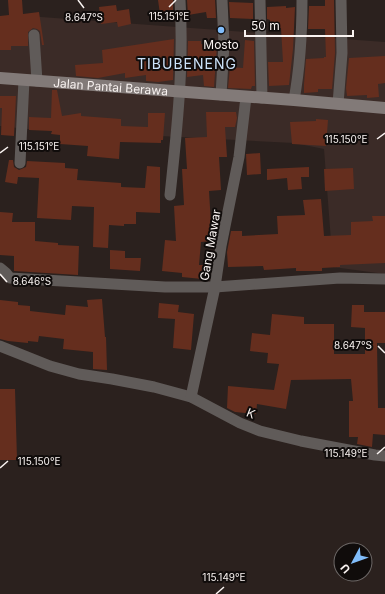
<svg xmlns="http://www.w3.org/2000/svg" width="385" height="594" viewBox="0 0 385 594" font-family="Inter,sans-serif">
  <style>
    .built { fill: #3b2b27 }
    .building { fill: #652e1e }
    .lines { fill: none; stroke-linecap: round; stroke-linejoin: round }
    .street { stroke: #605b59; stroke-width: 11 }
    .secondary { stroke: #827a78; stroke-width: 12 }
    .ticks { fill: none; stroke: #f9f3f1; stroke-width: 1.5 }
    .poi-dot { fill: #81bdfa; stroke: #100c0b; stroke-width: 1.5 }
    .labels { text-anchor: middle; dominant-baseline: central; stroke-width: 4; stroke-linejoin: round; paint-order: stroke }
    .poi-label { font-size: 12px; fill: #f9f3f1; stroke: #100c0b }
    .street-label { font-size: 12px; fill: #f9f3f1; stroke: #100c0b }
    .quarter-label { font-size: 14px; letter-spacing: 1px; fill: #cce2f9; stroke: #100c0b }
    .ticks-label { font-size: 10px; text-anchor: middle; fill: #f9f3f1; stroke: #100c0b; stroke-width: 4; stroke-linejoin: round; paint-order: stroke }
  </style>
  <rect width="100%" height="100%" fill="#2b211e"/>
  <path class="built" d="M 0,17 L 41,17 L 385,42 L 385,274 L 333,267 L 324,149 L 294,143 L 26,129 L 0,126 Z"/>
  <g class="building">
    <path d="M 8,0 L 22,0 L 23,14 L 39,12 L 44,45 L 42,45 L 40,31 L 37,29 L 33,28 L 28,32 L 28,46 L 11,46 L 11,50 L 0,50 L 0,16 L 9,15 Z"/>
    <path d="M 158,0 L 173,0 L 173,12 L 160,14 Z"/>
    <path d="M 187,0 L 215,0 L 216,18 L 207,18 L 206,12 L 188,15 Z"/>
    <path d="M 325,0 L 334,0 L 335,53 L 332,89 L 318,89 L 318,92 L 304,93 L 304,84 L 306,59 L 324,58 L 324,57 L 326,57 L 325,29 L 308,29 L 309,6 L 325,6 Z"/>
    <path d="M 229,2 L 253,3 L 253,19 L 230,18 Z"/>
    <path d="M 116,5 L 117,11 L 129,9 L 131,24 L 118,27 L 117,22 L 101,24 L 99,7 Z"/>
    <path d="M 286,6 L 286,8 L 295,7 L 293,49 L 289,85 L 269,86 L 268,62 L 283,62 L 281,28 L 270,29 L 270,20 L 267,19 L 267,7 Z"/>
    <path d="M 174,39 L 173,80 L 158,82 L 146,81 L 146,75 L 125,78 L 125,73 L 98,78 L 76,76 L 75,65 L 103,63 L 102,50 Z"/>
    <path d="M 245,40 L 254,41 L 255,86 L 252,86 L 251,89 L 228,88 L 230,67 L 243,68 Z"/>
    <path d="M 188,41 L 201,41 L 201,44 L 217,45 L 214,87 L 204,86 L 203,75 L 187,77 Z"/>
    <path d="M 385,56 L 385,83 L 378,84 L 379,97 L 367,98 L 367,95 L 347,96 L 346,88 L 349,58 Z"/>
    <path d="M 52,90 L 57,90 L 62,116 L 81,113 L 81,116 L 121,119 L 121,126 L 148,127 L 148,113 L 165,113 L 163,140 L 161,140 L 161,143 L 120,142 L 119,159 L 87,156 L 88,146 L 60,144 L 60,135 L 51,134 L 52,131 L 29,130 L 29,117 L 51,118 Z"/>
    <path d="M 0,96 L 16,96 L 14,136 L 1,135 L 2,108 L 0,108 Z"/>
    <path d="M 206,112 L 236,112 L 237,118 L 235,127 L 225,127 L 227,157 L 219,157 L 221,190 L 209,191 L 212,241 L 201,242 L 199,265 L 203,265 L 202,279 L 182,277 L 182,273 L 162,271 L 165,240 L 176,241 L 174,206 L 184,205 L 182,169 L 187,169 L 185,138 L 207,137 Z"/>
    <path d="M 316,119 L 328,120 L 326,146 L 292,144 L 290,122 L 316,121 Z"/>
    <path d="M 260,153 L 261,174 L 247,175 L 246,154 Z"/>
    <path d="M 9,160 L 13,160 L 14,167 L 19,170 L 26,167 L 27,161 L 65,163 L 65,168 L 78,169 L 77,180 L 121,183 L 121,187 L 145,188 L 147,166 L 160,167 L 160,213 L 136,212 L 136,224 L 124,224 L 124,226 L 109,225 L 108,248 L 93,247 L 94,207 L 72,206 L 71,220 L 37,218 L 39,178 L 18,177 L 17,184 L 5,182 Z"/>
    <path d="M 309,167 L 309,177 L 301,177 L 302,189 L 288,190 L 287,178 L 267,180 L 267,169 Z"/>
    <path d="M 353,168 L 354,189 L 325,191 L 324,169 Z"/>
    <path d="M 321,199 L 324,236 L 351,235 L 351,222 L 373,221 L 372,216 L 385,216 L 385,263 L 340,265 L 340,267 L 322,268 L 322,271 L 296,271 L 296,268 L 264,270 L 263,266 L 228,267 L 227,252 L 231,231 L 242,231 L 242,236 L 278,234 L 277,216 L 305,215 L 303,200 Z"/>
    <path d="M 0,212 L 13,213 L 12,222 L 35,222 L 35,241 L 58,243 L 58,245 L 79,246 L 78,275 L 14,271 L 14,256 L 0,255 Z"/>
    <path d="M 110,250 L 125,251 L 125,258 L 141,258 L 140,271 L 110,269 Z"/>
    <path d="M 102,299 L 105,337 L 106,337 L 107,370 L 93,369 L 93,352 L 63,349 L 64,339 L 39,336 L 38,342 L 28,341 L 28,343 L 8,341 L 0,339 L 0,300 L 18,302 L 18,305 L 30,306 L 30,311 L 65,315 L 66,305 L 88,307 L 87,300 Z"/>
    <path d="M 159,303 L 179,305 L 178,312 L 194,314 L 191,350 L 173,348 L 175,319 L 158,318 Z"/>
    <path d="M 352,305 L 364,305 L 364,312 L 385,312 L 385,343 L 377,343 L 378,408 L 385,408 L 385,435 L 373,434 L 372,447 L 357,444 L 358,437 L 349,437 L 349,401 L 353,401 L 351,379 L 291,380 L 286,409 L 257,404 L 256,414 L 235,412 L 227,408 L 228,386 L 274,390 L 279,364 L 267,363 L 268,353 L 250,351 L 252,333 L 270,335 L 272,314 L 304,317 L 304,324 L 334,324 L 334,354 L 365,354 L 365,328 L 351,327 Z"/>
    <path d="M 0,389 L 15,389 L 17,460 L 0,460 Z"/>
  </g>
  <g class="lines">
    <g class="street">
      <path d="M 260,0 L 262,98"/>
      <path d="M 34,35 L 37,81"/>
      <path d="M 221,95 L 224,44 L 222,0"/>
      <path d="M 294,100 C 300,67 302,33 302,0"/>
      <path d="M 338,104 L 342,53 L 341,0"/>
      <path d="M 20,163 L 24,80"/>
      <path d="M 170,195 C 177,130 184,65 180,0"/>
      <path d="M 0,268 L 6,273 L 10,278 L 165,287 L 215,287 L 340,278 L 385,279"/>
      <path d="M 0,346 L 50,366 L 79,374 L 112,379 L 154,387 L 191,397 L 240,423 L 260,431 L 301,441 L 375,455 L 385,456"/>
      <path d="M 191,397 L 215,287 L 221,246 L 239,157 L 246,97"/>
    </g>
    <path class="secondary" id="s1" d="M 0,78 L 294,100 L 385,108"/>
  </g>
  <path class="ticks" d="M 78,0 L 84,8M 169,7 L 176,0M 377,139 L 385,133M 0,153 L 8,147M 0,274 L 7,282M 378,346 L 385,353M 377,454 L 385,447M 0,468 L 8,461M 216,594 L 224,587"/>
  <circle class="poi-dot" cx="221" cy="30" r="4"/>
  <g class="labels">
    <g class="poi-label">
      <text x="221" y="44">Mosto</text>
    </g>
    <g class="street-label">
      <text stroke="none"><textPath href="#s1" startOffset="111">Jalan Pantai Berawa</textPath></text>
      <text transform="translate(210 245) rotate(-80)">Gang Mawar</text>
      <text transform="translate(251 413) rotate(22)">K</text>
    </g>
    <g class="quarter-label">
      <text x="187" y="63">TIBUBENENG</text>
    </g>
  </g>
  <g class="ticks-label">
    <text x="169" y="20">115.151°E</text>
    <text x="84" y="21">8.647°S</text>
    <text x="346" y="143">115.150°E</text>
    <text x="39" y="150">115.151°E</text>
    <text x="32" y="285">8.646°S</text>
    <text x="353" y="349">8.647°S</text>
    <text x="346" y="457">115.149°E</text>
    <text x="39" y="465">115.150°E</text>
    <text x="224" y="581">115.149°E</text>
  </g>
  <g transform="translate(353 562) rotate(229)"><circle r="19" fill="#100c0b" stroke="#6d6867"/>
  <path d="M0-3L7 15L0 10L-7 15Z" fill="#81bdfa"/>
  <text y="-6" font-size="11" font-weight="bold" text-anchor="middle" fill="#f9f3f1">U</text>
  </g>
  <path d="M245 30v6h108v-6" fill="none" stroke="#f9f3f1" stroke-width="2"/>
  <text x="251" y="30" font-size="12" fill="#f9f3f1" stroke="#100c0b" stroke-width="3" paint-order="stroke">50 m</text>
</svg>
